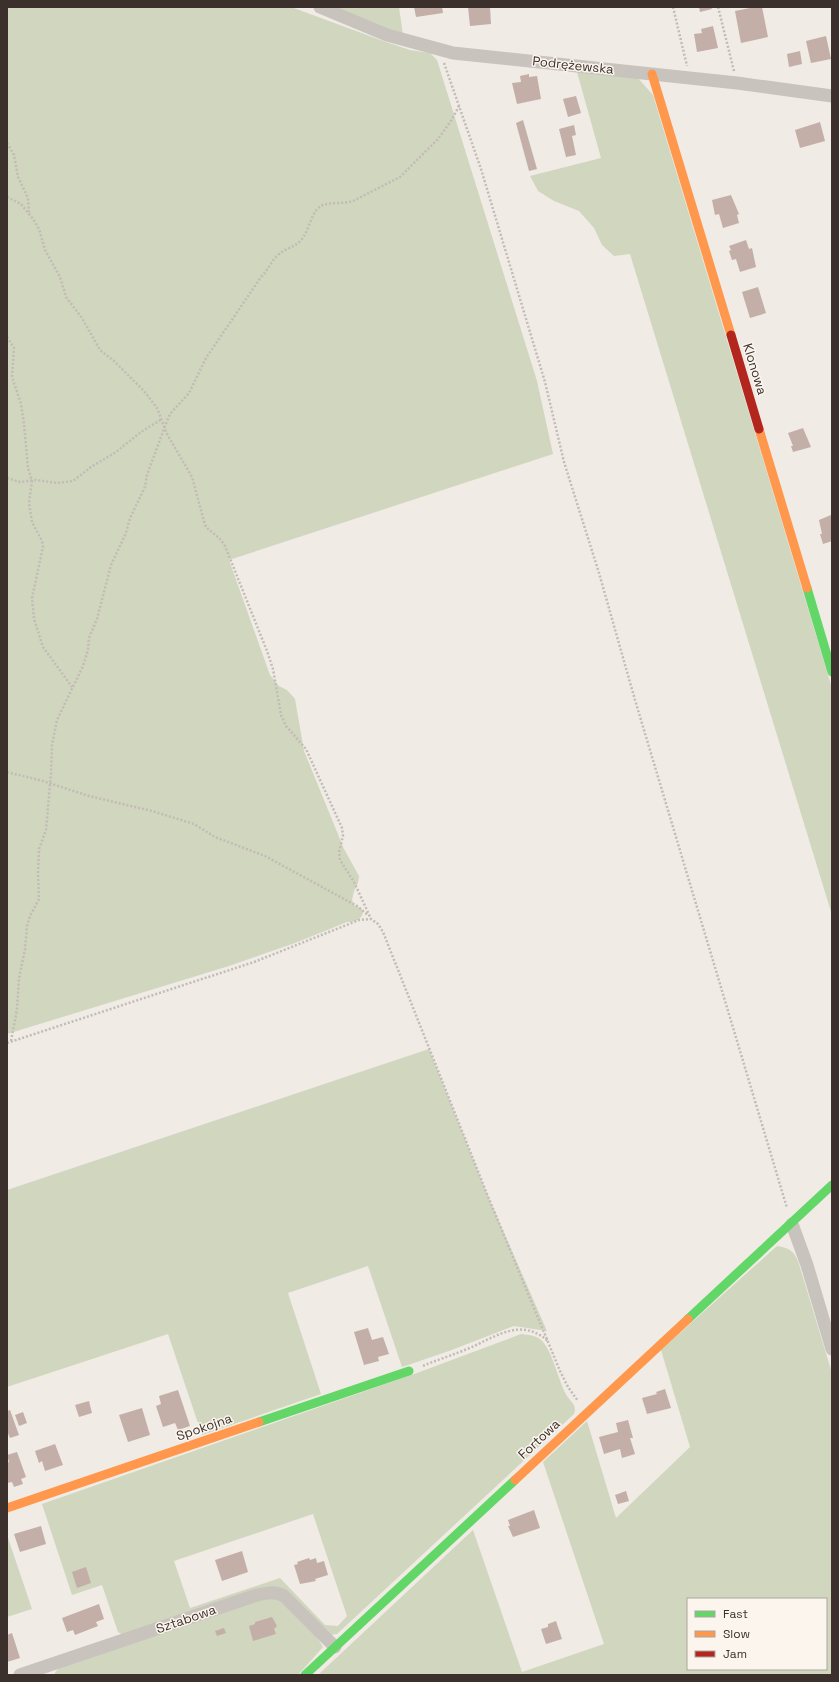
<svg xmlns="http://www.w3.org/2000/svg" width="839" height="1682" viewBox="0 0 839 1682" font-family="'Space Grotesk',sans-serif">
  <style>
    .green { fill: #d1d6bf; fill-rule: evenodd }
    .building { fill: #c3afa7 }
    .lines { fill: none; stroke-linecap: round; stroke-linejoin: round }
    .path { stroke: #c2bbb6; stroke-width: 2.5; stroke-dasharray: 2 2; stroke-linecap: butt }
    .street { stroke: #c9c3be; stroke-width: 13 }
    .fast { stroke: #63d668; stroke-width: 9 }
    .slow { stroke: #ff974d; stroke-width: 9 }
    .jam { stroke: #b3261e; stroke-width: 9 }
    .labels { text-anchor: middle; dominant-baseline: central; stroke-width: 3; stroke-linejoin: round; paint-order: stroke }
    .street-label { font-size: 13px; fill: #3b302b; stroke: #fbf5ee }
  </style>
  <rect width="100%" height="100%" fill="#f0ebe5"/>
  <g class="green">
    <path d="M 7,7 L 291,7 L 386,42 L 410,50 L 430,53 L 437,60 L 537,381 L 553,454 L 229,560 L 270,675 L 279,686 L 287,690 L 295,699 L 304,751 L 344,849 L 359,876 L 358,883 L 354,891 L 352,900 L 354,905 L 362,909 L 363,913 C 360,921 355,922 347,922 L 295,943 L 229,966 L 7,1034 Z"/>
    <path d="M 335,7 L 399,7 L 403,35 Z"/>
    <path d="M 577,72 L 637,77 L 653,95 L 832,688 L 832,915 L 630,254 L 614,256 L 602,245 L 594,228 L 579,211 L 554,201 L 538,191 L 530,176 L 601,158 Z"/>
    <path d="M 429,1049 L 487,1194 L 547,1331 L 514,1326 L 449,1351 L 402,1367 L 368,1266 L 288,1293 L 321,1394 L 202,1435 L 168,1334 L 7,1387 L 7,1190 Z"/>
    <path d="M 777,1246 C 789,1248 793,1250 798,1261 L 832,1373 L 832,1675 L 318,1675 L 473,1530 L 522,1672 L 604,1644 L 543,1462 L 587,1421 L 616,1518 L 690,1447 L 661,1350 ZM 688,1599 L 826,1599 L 826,1669 L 688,1669 Z"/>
    <path d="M 521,1334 C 528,1335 535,1335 541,1340 C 553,1351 558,1381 567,1396 C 572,1403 577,1405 574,1414 L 337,1634 L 331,1635 L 272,1588 L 125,1636 L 118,1632 L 102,1585 L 72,1595 L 42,1504 L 417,1373 ZM 313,1514 L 347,1616 L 338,1626 L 325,1625 L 280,1578 L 190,1608 L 174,1561 Z"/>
    <path d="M 7,1535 L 32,1609 L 7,1617 Z"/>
    <path d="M 269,1597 L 281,1600 L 317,1637 L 323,1647 L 298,1675 L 54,1675 L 56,1671 L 62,1666 Z"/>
  </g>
  <g class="building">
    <path d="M 414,7 L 442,7 L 443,13 L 416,17 Z"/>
    <path d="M 468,7 L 490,7 L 491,24 L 470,26 Z"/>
    <path d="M 699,7 L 711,7 L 712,9 L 700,12 Z"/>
    <path d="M 755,7 L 762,7 L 768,37 L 741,43 L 735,11 Z"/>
    <path d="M 713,26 L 718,48 L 697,52 L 694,34 L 702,33 L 701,29 Z"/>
    <path d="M 826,36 L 831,59 L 811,63 L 806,41 Z"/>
    <path d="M 800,51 L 802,64 L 789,67 L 787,54 Z"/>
    <path d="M 529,74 L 529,77 L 537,76 L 541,99 L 517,104 L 512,83 L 521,82 L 520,76 Z"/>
    <path d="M 576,96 L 581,113 L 568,117 L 563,99 Z"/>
    <path d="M 523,120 L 537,169 L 529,171 L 516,123 Z"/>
    <path d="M 820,122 L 825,141 L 800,148 L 795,130 Z"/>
    <path d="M 574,125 L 576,135 L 572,136 L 576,155 L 566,157 L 559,129 Z"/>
    <path d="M 731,195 L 739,214 L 737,215 L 739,223 L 723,228 L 719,214 L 715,215 L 712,200 Z"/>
    <path d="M 746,240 L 749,249 L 752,248 L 756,267 L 740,272 L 736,259 L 732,260 L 729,251 L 731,250 L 729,246 Z"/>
    <path d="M 758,287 L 766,313 L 750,318 L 742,292 Z"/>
    <path d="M 803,428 L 811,447 L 793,452 L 791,446 L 793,446 L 788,433 Z"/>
    <path d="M 831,515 L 832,541 L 823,544 L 820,534 L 822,534 L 819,520 Z"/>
    <path d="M 368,1328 L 372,1340 L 383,1337 L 389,1354 L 378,1357 L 379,1361 L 364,1365 L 354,1332 Z"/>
    <path d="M 665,1389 L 671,1408 L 647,1414 L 642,1398 L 657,1394 L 656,1392 Z"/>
    <path d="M 178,1390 L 190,1426 L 178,1430 L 175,1423 L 163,1427 L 156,1406 L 161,1404 L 159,1396 Z"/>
    <path d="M 89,1401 L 92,1413 L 79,1417 L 75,1405 Z"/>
    <path d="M 142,1408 L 150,1435 L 128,1442 L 119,1415 Z"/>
    <path d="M 10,1410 L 19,1435 L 10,1438 L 7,1431 L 7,1411 Z"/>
    <path d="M 23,1412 L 27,1423 L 19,1426 L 15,1415 Z"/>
    <path d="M 628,1420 L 633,1438 L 630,1438 L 635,1454 L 622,1458 L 620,1449 L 604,1454 L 599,1437 L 618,1432 L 616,1423 Z"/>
    <path d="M 55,1444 L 63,1465 L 45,1471 L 42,1461 L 39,1463 L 35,1451 Z"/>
    <path d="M 17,1452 L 26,1477 L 21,1479 L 23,1484 L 14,1487 L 12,1482 L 7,1483 L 7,1463 L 9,1462 L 7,1455 Z"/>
    <path d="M 626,1491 L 629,1501 L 618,1504 L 615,1495 Z"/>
    <path d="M 534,1510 L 540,1528 L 513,1537 L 508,1526 L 510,1526 L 508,1520 Z"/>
    <path d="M 41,1526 L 46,1544 L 20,1552 L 14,1534 Z"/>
    <path d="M 242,1551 L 248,1572 L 222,1581 L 215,1560 Z"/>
    <path d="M 309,1558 L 310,1560 L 316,1558 L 317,1563 L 324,1561 L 328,1575 L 315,1579 L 316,1581 L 300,1584 L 294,1565 L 298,1564 L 297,1562 Z"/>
    <path d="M 86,1567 L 91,1583 L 77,1588 L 72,1572 Z"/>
    <path d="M 99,1604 L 104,1619 L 96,1622 L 98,1626 L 75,1635 L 73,1630 L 67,1632 L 62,1618 Z"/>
    <path d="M 272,1617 L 277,1626 L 274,1629 L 276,1634 L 253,1641 L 249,1626 L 255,1624 L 255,1622 Z"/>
    <path d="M 556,1621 L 562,1639 L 546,1644 L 541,1629 L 548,1627 L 548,1624 Z"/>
    <path d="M 224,1628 L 226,1633 L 217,1636 L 215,1631 Z"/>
    <path d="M 12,1633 L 20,1658 L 7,1662 L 7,1635 Z"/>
  </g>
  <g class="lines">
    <g class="path">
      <path d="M 673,7 L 687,66"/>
      <path d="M 718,7 L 734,71"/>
      <path d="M 444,63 L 481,169 L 545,382 L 564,462 L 599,573 L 635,700 L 787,1208"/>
      <path d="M 7,143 L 14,155 L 18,177 L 28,198 L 29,214"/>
      <path d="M 7,197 L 21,204 L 33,219 L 39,229 L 45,250 L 60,277 L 66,297 L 82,318 L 100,350 L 114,361 L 144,391 L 157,408 L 167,434 L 192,477 L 205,525 C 210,533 219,535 225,546 L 267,651 L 273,669 L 281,715 L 286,726 L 306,749 L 342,828 L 343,836 L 339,852 L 340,860 L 354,882 L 371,919"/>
      <path d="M 7,337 L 14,348 L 12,377 L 21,404 L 24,424 L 28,468 L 32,481 L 29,503 L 32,522 L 42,541 L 43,547 L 32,598 L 34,619 L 43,647 L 72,687"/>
      <path d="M 7,478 L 20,482 L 36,480 L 57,483 L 73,481 L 91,467 L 116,452 L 141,432 L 162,419"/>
      <path d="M 7,772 L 43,781 L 89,796 L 152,811 L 194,824 L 215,837 L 265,856 L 357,906 L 368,915"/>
      <path d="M 11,1041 L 17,1009 L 19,978 L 25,949 L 27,926 L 30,916 L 39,899 L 38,873 L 39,849 L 46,830 L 51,773 L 52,745 L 57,720 L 83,666 L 88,650 L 89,638 L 97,619 L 111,565 L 126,533 L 130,518 L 145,487 L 147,475 L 165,426 L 170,414 L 189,393 L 206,358 L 261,277 C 269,269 271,261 278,255 C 287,247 298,247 304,236 C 310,227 312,209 323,205 C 331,202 343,204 353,201 L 400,177 L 438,139 L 451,121 L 459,106"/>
      <path d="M 7,1043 L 254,962 L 359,920 L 371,919 L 378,924 L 383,932 L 487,1194 L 560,1371 L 568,1387 L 578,1401"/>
      <path d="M 423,1366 C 439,1359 456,1354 472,1347 C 498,1335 522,1318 548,1341"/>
    </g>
    <g class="street">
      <path d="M 320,7 L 387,35 L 453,53 L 737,83 L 832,96"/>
      <path d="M 792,1224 L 807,1265 L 832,1349"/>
      <path d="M 20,1675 L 257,1595 C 266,1593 275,1591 284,1596 L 335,1647"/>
    </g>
    <g class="fast">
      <path d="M 807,588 L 832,672"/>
      <path d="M 688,1319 L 832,1185"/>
      <path d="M 259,1422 L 409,1371"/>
      <path d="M 305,1675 L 515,1480"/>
    </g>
    <g class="slow">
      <path d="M 652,74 L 731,335"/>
      <path d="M 759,429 L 807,588"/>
      <path d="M 515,1480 L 688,1319"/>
      <path d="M 7,1508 L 259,1422"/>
    </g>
    <path class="jam" d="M 731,335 L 759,429"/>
  </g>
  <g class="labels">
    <g class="street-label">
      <text transform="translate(573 65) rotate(6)">Podrężewska</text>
      <text transform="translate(755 369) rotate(73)">Klonowa</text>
      <text transform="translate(204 1427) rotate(-19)">Spokojna</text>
      <text transform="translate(539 1439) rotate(-43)">Fortowa</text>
      <text transform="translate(186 1619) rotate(-19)">Sztabowa</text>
    </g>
  </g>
  <rect width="839" height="1682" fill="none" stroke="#3b302b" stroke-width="16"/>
  <rect x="687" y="1598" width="140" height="72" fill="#fbf5ee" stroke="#aea6a0"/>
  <rect x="695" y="1611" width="20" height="6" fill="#63d668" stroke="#aea6a0"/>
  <text x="723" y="1618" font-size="12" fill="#3b302b">Fast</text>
  <rect x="695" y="1631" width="20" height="6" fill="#ff974d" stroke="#aea6a0"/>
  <text x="723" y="1638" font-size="12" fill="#3b302b">Slow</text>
  <rect x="695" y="1651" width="20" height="6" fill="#b3261e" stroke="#aea6a0"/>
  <text x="723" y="1658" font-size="12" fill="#3b302b">Jam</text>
</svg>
